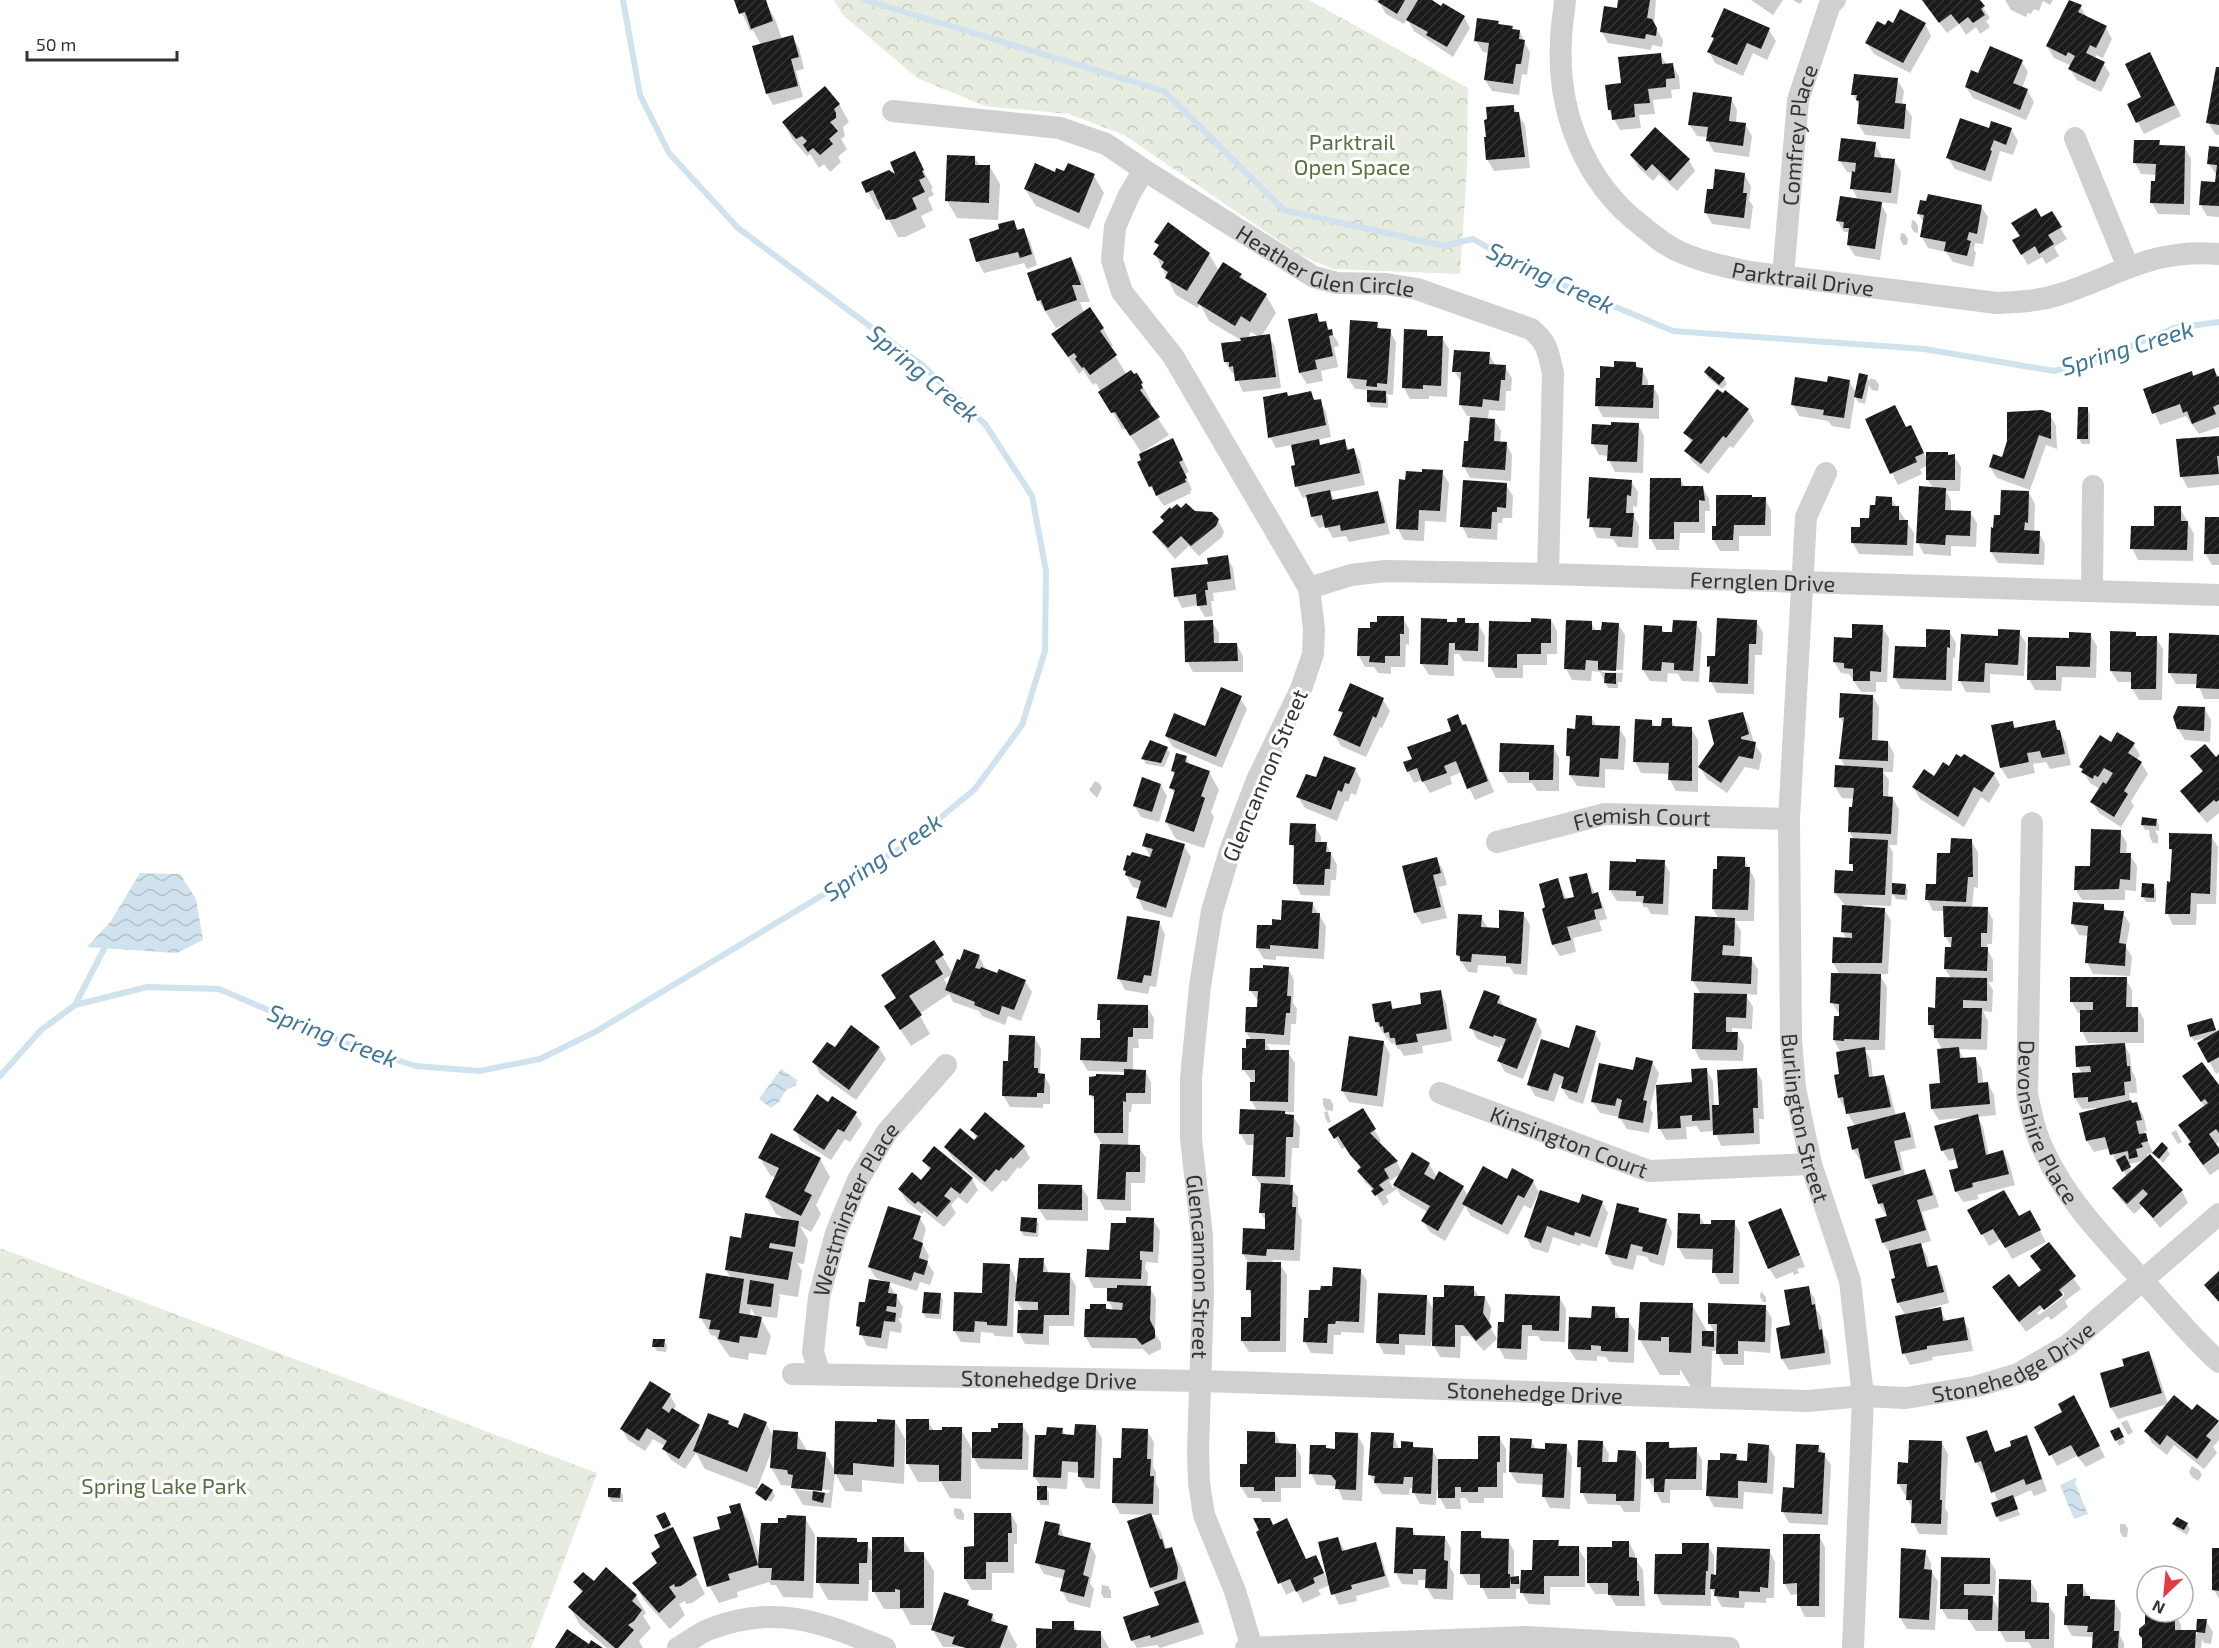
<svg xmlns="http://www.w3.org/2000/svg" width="2219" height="1648" viewBox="0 0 2219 1648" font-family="'Exo 2',sans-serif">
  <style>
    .park { fill: url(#park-crowns) }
    .water { fill: url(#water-waves) }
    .shadow { fill: #0003; fill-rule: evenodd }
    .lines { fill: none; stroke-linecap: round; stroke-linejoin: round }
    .stream { stroke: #cfe2ee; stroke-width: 6 }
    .building { fill: url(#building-hatch) }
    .minor { stroke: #d0d0d0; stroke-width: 22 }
    .labels { text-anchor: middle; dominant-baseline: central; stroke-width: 6; stroke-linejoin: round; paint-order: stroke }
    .street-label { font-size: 22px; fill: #333; stroke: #fff }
    .park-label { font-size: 22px; fill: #56703f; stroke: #fff }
    .water-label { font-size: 24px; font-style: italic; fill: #3f7597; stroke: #fff }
  </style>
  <defs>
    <pattern id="park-crowns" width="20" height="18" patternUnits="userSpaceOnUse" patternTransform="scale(1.5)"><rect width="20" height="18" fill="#e6ecdf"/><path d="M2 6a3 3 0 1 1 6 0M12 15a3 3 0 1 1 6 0" fill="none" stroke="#c6cbc0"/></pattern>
    <pattern id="water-waves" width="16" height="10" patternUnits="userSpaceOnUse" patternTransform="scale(1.5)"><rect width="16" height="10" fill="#cfe2ee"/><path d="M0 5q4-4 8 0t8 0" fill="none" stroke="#b2c2cd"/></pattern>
    <pattern id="building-hatch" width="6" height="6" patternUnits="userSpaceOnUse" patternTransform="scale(1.5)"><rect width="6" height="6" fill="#1a1a1a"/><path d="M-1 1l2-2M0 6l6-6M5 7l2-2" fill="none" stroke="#333"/></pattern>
  </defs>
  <rect width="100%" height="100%" fill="#fff"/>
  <g class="park">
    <path d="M 834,0 L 1309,0 L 1468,88 L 1467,168 L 1460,274 L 1333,269 L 1300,255 L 1124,135 L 1069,114 L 985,106 L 917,78 L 843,15 Z"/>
    <path d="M 0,1248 L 597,1473 L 531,1648 L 0,1648 Z"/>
  </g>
  <g class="water">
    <path d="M 140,873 L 180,874 L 196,899 L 203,940 L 177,953 L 87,947 L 111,921 Z"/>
    <path d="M 781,1069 L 797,1080 L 796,1085 L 786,1090 L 779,1102 L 771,1108 L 759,1099 Z"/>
    <path d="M 2075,1478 L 2077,1479 L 2075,1483 L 2088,1514 L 2074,1519 L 2060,1485 Z"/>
  </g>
  <g class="shadow">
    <path d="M 736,0 L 764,0 L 775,19 L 782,39 L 792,37 L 799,48 L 804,69 L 796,71 L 803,97 L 773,105 L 767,94 L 754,47 L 761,45 L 753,30 L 750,31 Z"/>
    <path d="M 1374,0 L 1429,0 L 1464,17 L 1470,28 L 1453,57 L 1414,31 L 1407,19 L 1404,24 L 1386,14 L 1380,4 Z"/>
    <path d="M 1623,0 L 1656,0 L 1654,25 L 1663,40 L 1662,47 L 1652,45 L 1651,50 L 1608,43 L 1602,32 Z"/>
    <path d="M 1751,0 L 1783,0 L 1773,15 Z"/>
    <path d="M 1793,0 L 1803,0 L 1800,4 Z"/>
    <path d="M 1922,0 L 1978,0 L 1990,18 L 1986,21 L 1990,27 L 1980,34 L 1976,27 L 1966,35 L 1959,24 L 1947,33 Z"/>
    <path d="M 2005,0 L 2053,0 L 2050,5 L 2043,1 L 2039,11 L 2034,9 L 2031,14 L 2028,13 L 2026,17 L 2011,10 Z"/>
    <path d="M 2080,6 L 2088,19 L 2106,28 L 2112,39 L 2103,58 L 2096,55 L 2095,59 L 2103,63 L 2110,74 L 2101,92 L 2077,80 L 2070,69 L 2072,66 L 2054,58 L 2047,46 Z"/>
    <path d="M 1498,22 L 1500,25 L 1512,27 L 1514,31 L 1520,32 L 1530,53 L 1527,75 L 1522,74 L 1519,95 L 1492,91 L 1485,80 L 1489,53 L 1483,52 L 1476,41 Z"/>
    <path d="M 1925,24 L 1931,36 L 1910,73 L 1874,54 L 1867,43 L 1894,25 Z"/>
    <path d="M 1769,30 L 1776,41 L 1767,60 L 1753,53 L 1743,76 L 1715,63 L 1709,52 L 1715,40 L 1713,37 Z"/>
    <path d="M 1660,54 L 1667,65 L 1672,65 L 1679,76 L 1680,89 L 1671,90 L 1672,98 L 1653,100 L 1655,114 L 1639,115 L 1641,128 L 1620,130 L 1609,110 L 1623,85 Z"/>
    <path d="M 2021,61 L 2028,72 L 2022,88 L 2027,90 L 2034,102 L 2026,120 L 1973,98 L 1966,87 L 1979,75 Z"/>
    <path d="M 2156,65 L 2181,116 L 2144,134 L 2129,105 L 2143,98 Z"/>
    <path d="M 2219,69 L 2219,135 L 2215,134 L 2208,122 Z"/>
    <path d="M 1897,80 L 1904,91 L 1902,105 L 1905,106 L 1912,117 L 1910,139 L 1865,135 L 1858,123 L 1859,106 L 1853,94 Z"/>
    <path d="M 1731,98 L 1737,110 L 1736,123 L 1745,124 L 1752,136 L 1749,157 L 1714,152 L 1708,141 L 1708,137 L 1697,136 L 1690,125 Z"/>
    <path d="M 839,104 L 849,122 L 843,127 L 845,136 L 841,139 L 847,149 L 838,157 L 841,162 L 830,172 L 824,164 L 819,168 L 810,154 L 807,156 L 793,140 L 783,122 Z"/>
    <path d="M 1513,106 L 1525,125 L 1530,168 L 1494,171 L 1487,159 Z"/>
    <path d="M 2011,129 L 2018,141 L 2013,155 L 2000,151 L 1991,182 L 1955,169 L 1948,158 L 1990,130 Z"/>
    <path d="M 2159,142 L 2162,147 L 2185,148 L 2191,159 L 2190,215 L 2158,214 L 2152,203 L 2157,175 L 2141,174 L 2135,163 Z"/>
    <path d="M 1875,144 L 1881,155 L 1881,159 L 1894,160 L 1901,172 L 1897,204 L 1880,202 L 1887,215 L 1880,260 L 1855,256 L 1848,245 L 1850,236 L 1848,232 L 1844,232 L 1837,220 L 1858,200 L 1852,188 L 1853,173 L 1847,172 L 1840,161 Z"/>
    <path d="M 2219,148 L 2219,217 L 2207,216 L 2200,204 L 2216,184 L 2217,176 L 2209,164 Z"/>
    <path d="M 914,153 L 933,188 L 931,189 L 934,195 L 928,198 L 933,210 L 921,216 L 926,227 L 905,237 L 898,237 L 882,207 L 878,210 L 868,192 L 899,178 Z"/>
    <path d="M 1632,156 L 1689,160 L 1695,171 L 1677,191 L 1659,174 L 1653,181 L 1638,167 Z"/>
    <path d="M 975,158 L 980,166 L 990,167 L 1000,184 L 998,220 L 957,218 L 947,201 Z"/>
    <path d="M 1065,173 L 1094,176 L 1104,193 L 1089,229 L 1036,206 L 1025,189 Z"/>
    <path d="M 1744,174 L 1751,186 L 1749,200 L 1753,206 L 1750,229 L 1712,224 L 1706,213 L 1714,191 Z"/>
    <path d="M 1981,206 L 1988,217 L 1983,244 L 1975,243 L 1974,250 L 1976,253 L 1973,267 L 1953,262 L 1946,252 L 1928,248 L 1921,236 L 1924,223 L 1918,213 Z"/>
    <path d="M 2051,213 L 2067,239 L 2054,247 L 2059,256 L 2046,264 L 2042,257 L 2028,265 L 2014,241 Z"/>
    <path d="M 1912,220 L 1915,221 L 1918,226 L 1918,233 L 1914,232 L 1911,227 Z"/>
    <path d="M 1013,221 L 1019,231 L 1023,230 L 1030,241 L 1037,265 L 1027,269 L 1024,263 L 984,273 L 978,262 L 971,240 L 1001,230 Z"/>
    <path d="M 1901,233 L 1905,234 L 1908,239 L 1907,245 L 1903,245 L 1900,239 Z"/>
    <path d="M 1156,242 L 1209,254 L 1219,271 L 1241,275 L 1246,283 L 1266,295 L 1276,313 L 1261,337 L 1269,336 L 1275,347 L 1281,388 L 1243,392 L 1234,373 L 1232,373 L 1225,362 L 1244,342 L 1209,321 L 1200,304 L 1198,308 L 1176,295 L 1155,254 L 1159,247 ZM 1251,332 L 1259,337 L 1247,339 Z"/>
    <path d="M 1071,259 L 1081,276 L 1090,302 L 1080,302 L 1084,313 L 1103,328 L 1113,346 L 1110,348 L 1127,375 L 1136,375 L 1151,401 L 1150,407 L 1169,435 L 1144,451 L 1145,453 L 1179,451 L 1189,472 L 1185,474 L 1192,490 L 1190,491 L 1191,493 L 1164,506 L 1150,486 L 1142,454 L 1126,429 L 1122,429 L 1096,383 L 1093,385 L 1083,370 L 1079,374 L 1053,334 L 1066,324 L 1056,328 L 1038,300 Z"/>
    <path d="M 1316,315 L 1321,323 L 1325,323 L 1338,342 L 1339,346 L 1334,347 L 1338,367 L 1321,371 L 1323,381 L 1307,384 L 1300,373 Z"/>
    <path d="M 1377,324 L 1381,330 L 1390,331 L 1396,342 L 1393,395 L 1386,394 L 1388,398 L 1388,408 L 1371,407 L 1368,402 L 1369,390 L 1355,389 L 1348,378 Z"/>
    <path d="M 1426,332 L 1429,337 L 1442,338 L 1449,349 L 1447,397 L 1429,396 L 1429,399 L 1410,399 L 1404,388 Z"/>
    <path d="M 1489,354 L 1496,366 L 1505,367 L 1512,378 L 1511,391 L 1506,391 L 1505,411 L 1489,410 L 1488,420 L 1494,420 L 1501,431 L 1500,443 L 1506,443 L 1512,455 L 1511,481 L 1470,478 L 1464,467 L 1470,443 L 1471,416 L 1467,416 L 1460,404 L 1462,383 L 1454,371 Z"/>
    <path d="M 1635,363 L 1638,369 L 1642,369 L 1648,381 L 1648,386 L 1653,386 L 1659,397 L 1659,419 L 1603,417 L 1597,406 L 1601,379 L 1615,368 Z"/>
    <path d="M 2213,370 L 2219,377 L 2219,427 L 2199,434 L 2186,416 L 2160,425 L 2145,390 Z"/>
    <path d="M 1706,373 L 1724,379 L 1727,384 L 1722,389 L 1708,378 Z"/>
    <path d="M 1867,377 L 1870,381 L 1870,378 L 1876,380 L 1879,385 L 1878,391 L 1872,390 L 1869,385 L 1865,404 L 1858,402 L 1855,396 L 1850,429 L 1832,426 L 1828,421 L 1799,416 L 1793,405 L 1828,383 L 1849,381 L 1856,393 Z"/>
    <path d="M 1310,393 L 1316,402 L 1320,401 L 1326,412 L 1331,437 L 1317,440 L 1321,446 L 1344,441 L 1350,451 L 1354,450 L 1360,461 L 1365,485 L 1330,492 L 1335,501 L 1377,492 L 1383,504 L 1390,534 L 1349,542 L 1346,536 L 1333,538 L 1326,526 L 1319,528 L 1312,517 L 1308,497 L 1303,498 L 1297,487 L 1293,467 L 1297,466 L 1292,445 L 1276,448 L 1270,437 L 1288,397 Z"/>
    <path d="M 2087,409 L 2090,414 L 2090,444 L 2082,444 L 2079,439 Z"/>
    <path d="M 1748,410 L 1754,421 L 1733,448 L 1730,446 L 1708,474 L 1693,462 L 1686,451 L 1692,444 L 1685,433 Z"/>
    <path d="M 2050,415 L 2056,426 L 2057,449 L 2046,445 L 2030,490 L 1997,478 L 1990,467 L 2003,459 Z"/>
    <path d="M 1867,420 L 1906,429 L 1917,438 L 1927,460 L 1947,454 L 1949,456 L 1954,456 L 1961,467 L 1960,491 L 1946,491 L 1951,500 L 1951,511 L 1970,512 L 1977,523 L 1976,547 L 1951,546 L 1951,556 L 1924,554 L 1918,543 L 1933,488 L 1927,479 L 1927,466 L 1920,469 L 1922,474 L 1898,485 Z"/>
    <path d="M 1638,424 L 1644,436 L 1643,473 L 1615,472 L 1609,460 L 1609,456 L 1599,455 L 1593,444 Z"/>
    <path d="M 2219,437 L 2219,485 L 2188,488 L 2181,476 Z"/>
    <path d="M 1442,472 L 1449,483 L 1446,522 L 1425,521 L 1424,541 L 1404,540 L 1398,529 L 1406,481 Z"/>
    <path d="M 1681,480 L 1685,487 L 1702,487 L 1709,499 L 1710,511 L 1705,511 L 1705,533 L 1680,533 L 1679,550 L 1657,550 L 1650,538 Z"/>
    <path d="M 1631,481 L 1638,492 L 1637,507 L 1633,506 L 1633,514 L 1639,526 L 1638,548 L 1618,547 L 1613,539 L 1597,538 L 1588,518 Z"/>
    <path d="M 1506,485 L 1513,496 L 1512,518 L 1503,518 L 1502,523 L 1498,523 L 1497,540 L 1468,538 L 1462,526 Z"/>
    <path d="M 2029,493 L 2035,504 L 2034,532 L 2039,533 L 2045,544 L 2044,565 L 1998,563 L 1991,552 L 1994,529 L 2001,517 Z"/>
    <path d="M 1891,498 L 1914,533 L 1913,556 L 1859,554 L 1852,542 L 1871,519 L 1877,506 Z"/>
    <path d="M 1752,499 L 1765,499 L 1771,510 L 1771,536 L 1739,536 L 1739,551 L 1720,551 L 1713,539 L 1718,528 Z"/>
    <path d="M 2180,508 L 2194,534 L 2193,561 L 2138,560 L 2132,548 Z"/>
    <path d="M 1181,510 L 1218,520 L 1224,532 L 1222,537 L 1199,556 L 1189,546 L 1175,559 L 1161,543 L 1154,532 Z"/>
    <path d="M 2219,519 L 2219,565 L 2212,565 L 2205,553 Z"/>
    <path d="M 1227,557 L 1233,568 L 1236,590 L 1213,593 L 1214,601 L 1211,601 L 1213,616 L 1205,617 L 1198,605 L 1182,608 L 1176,596 L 1210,565 Z"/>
    <path d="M 1403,618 L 1409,629 L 1409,645 L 1406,644 L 1405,667 L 1391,667 L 1391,674 L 1378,673 L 1374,667 L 1365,667 L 1359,656 L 1371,630 Z"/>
    <path d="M 1464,620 L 1467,624 L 1478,624 L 1485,636 L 1484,662 L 1463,661 L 1459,654 L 1454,654 L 1454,676 L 1429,675 L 1422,664 L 1447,623 L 1458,623 Z"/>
    <path d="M 1551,620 L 1557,631 L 1557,654 L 1547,654 L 1547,665 L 1523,665 L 1523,678 L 1496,678 L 1490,666 L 1532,623 Z"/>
    <path d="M 1756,621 L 1763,632 L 1762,655 L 1755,655 L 1754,694 L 1717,693 L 1711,682 L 1711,671 L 1708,666 Z"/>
    <path d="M 1212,622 L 1219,633 L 1219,645 L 1237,645 L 1243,656 L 1243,672 L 1193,672 L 1187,661 Z"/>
    <path d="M 1591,623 L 1596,631 L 1603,631 L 1618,624 L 1625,635 L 1623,670 L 1602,669 L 1602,672 L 1623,673 L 1622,682 L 1618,682 L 1618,688 L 1608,688 L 1600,672 L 1592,671 L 1591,681 L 1572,680 L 1566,668 Z"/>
    <path d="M 1696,623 L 1702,634 L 1699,682 L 1682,681 L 1678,674 L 1668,673 L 1667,682 L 1650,681 L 1643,670 L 1661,628 L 1665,633 L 1673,634 Z"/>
    <path d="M 1882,627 L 1889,638 L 1887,682 L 1876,682 L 1876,692 L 1861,692 L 1849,674 L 1841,673 L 1834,662 L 1853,639 Z"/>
    <path d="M 1949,631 L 1956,643 L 1955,658 L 1953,658 L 1952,691 L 1901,689 L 1895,678 L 1927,648 Z"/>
    <path d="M 2019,632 L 2026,643 L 2024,676 L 1990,674 L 1990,693 L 1966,692 L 1960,681 L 1999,638 Z"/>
    <path d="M 2135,633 L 2137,637 L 2156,638 L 2163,649 L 2162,700 L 2139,700 L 2132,688 L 2133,682 L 2118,682 L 2111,671 Z"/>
    <path d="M 2090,634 L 2097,646 L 2096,678 L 2062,677 L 2061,691 L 2035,690 L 2029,679 L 2070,640 Z"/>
    <path d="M 2219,637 L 2219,699 L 2204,699 L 2198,684 L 2176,684 L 2169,672 Z"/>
    <path d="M 1873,696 L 1879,707 L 1878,742 L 1888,742 L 1894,754 L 1893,772 L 1883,772 L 1889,780 L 1888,798 L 1893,798 L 1899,810 L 1897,845 L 1889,845 L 1893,853 L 1892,884 L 1905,885 L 1908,890 L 1907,900 L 1896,899 L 1892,892 L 1891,906 L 1863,905 L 1863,908 L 1884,909 L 1891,920 L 1888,974 L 1879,974 L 1887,987 L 1885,1050 L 1865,1050 L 1871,1060 L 1873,1078 L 1883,1077 L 1889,1088 L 1896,1116 L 1904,1114 L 1911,1125 L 1916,1148 L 1900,1152 L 1905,1176 L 1925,1171 L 1931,1182 L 1939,1207 L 1922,1212 L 1931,1241 L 1920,1244 L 1927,1256 L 1930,1268 L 1937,1266 L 1943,1278 L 1949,1303 L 1927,1309 L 1927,1311 L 1940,1309 L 1947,1322 L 1963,1319 L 1969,1330 L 1973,1351 L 1932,1357 L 1933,1360 L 1910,1365 L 1904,1353 L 1906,1316 L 1898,1303 L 1893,1280 L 1897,1279 L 1890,1254 L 1883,1242 L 1887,1217 L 1879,1204 L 1874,1189 L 1867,1178 L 1862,1160 L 1860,1160 L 1853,1149 L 1855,1126 L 1839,1098 L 1836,1076 L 1841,1075 L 1841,1053 L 1834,1040 L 1840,1015 L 1832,1003 L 1840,975 L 1833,963 L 1847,940 L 1842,931 L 1844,904 L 1835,893 L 1855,870 L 1851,863 L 1854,840 L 1849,831 L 1854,799 L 1842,798 L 1835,787 L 1845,767 L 1841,759 L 1844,725 L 1840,717 Z"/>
    <path d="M 1240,698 L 1247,709 L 1222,768 L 1173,747 L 1166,736 L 1205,728 Z"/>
    <path d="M 1383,700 L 1390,711 L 1382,728 L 1380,727 L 1366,757 L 1341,746 L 1334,734 L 1343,716 L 1340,710 Z"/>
    <path d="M 2205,709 L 2211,720 L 2210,742 L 2185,740 L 2178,729 Z"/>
    <path d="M 1742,713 L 1749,725 L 1754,743 L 1762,755 L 1759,770 L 1745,767 L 1727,793 L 1707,779 L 1700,767 Z"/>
    <path d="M 1457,716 L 1472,737 L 1494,792 L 1475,800 L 1462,772 L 1450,777 L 1452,784 L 1430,793 L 1422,780 L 1414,783 L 1408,771 L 1414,760 L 1453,731 Z"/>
    <path d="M 1591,717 L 1597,727 L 1619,728 L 1626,739 L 1624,770 L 1605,769 L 1605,788 L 1577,786 L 1570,775 L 1571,762 L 1567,755 L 1576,730 Z"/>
    <path d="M 1671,720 L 1676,728 L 1691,728 L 1698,740 L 1698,792 L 1676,791 L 1670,780 L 1670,774 L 1641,773 L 1635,761 L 1652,722 L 1655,727 L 1662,728 Z"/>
    <path d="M 2012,722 L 2016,729 L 2054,722 L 2066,743 L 2071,765 L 2050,769 L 2046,762 L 2033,764 L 2035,773 L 2008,779 L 2001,768 Z"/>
    <path d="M 2111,744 L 2133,744 L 2140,755 L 2137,760 L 2141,763 L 2148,774 L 2131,801 L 2134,806 L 2121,827 L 2099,813 L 2092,802 L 2100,789 L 2090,783 L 2081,767 Z"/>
    <path d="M 1553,746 L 1559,758 L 1559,791 L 1537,791 L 1532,783 L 1508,783 L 1501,771 Z"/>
    <path d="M 1167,748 L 1170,753 L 1164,767 L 1146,764 L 1143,759 Z"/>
    <path d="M 2219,756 L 2219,813 L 2207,823 L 2189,802 L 2182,791 L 2203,773 L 2192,757 L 2216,759 Z"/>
    <path d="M 1186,757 L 1191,766 L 1209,772 L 1219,790 L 1211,812 L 1214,817 L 1204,848 L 1176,839 L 1166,822 L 1175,795 L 1171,788 L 1175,776 L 1172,771 Z"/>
    <path d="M 1950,768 L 1994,774 L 2000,785 L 1989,803 L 1981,797 L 1964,827 L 1920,799 L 1913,787 L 1935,778 Z"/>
    <path d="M 1355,769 L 1361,780 L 1356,795 L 1351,793 L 1348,802 L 1345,801 L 1337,821 L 1305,808 L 1298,797 L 1317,779 Z"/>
    <path d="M 1095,781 L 1099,783 L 1102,788 L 1097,798 L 1089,790 Z"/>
    <path d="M 1161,785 L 1167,796 L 1159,822 L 1141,817 L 1134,805 Z"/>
    <path d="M 2156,820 L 2159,825 L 2159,831 L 2155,830 L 2158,836 L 2158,843 L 2153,843 L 2150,838 L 2149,830 L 2145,830 L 2142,824 Z"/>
    <path d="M 1315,826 L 1321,837 L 1321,843 L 1326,844 L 1337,865 L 1336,880 L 1331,880 L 1330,896 L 1301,895 L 1295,883 L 1296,852 L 1291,844 Z"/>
    <path d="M 2120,832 L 2127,843 L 2126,855 L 2130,855 L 2137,866 L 2136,891 L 2125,890 L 2125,900 L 2082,900 L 2075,889 Z"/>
    <path d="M 2211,836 L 2218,847 L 2216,904 L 2197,904 L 2196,925 L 2173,925 L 2167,913 L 2172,883 L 2173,853 L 2170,848 Z"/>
    <path d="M 1971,841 L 1978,852 L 1978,888 L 1974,887 L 1972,908 L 1987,908 L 1993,920 L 1992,944 L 1987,944 L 1987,949 L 1993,960 L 1993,982 L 1988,982 L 1993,990 L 1992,1012 L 1983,1011 L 1988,1021 L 1987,1050 L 1958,1049 L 1964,1059 L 1975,1058 L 1982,1070 L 1983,1084 L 1988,1084 L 1994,1095 L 1996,1115 L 1977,1117 L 1983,1127 L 1989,1156 L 2003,1152 L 2009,1163 L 2015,1185 L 1977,1195 L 1979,1199 L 1963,1202 L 1956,1191 L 1959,1169 L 1957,1159 L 1949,1161 L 1942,1150 L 1961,1118 L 1939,1120 L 1932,1109 L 1930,1086 L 1941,1085 L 1942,1050 L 1929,1024 L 1951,978 L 1945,969 L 1953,949 L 1945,936 L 1944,911 L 1933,911 L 1927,899 L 1937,886 L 1951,855 Z"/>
    <path d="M 1144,845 L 1184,846 L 1191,857 L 1172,918 L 1144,910 L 1138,898 L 1140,889 L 1133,887 L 1126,875 L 1124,870 L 1152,860 Z"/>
    <path d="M 1436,858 L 1443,870 L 1447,885 L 1439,887 L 1447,918 L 1422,924 L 1415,913 L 1403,867 Z"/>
    <path d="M 1744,858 L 1755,880 L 1754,921 L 1735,921 L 1741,931 L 1740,958 L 1751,958 L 1758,970 L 1757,995 L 1745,994 L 1753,1007 L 1752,1029 L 1732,1028 L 1732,1034 L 1737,1034 L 1744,1045 L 1743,1061 L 1700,1060 L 1694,1048 L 1701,994 L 1693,981 L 1719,919 L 1713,909 Z"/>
    <path d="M 1664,862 L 1670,873 L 1668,915 L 1651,914 L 1647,907 L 1644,907 L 1641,902 L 1617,901 L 1610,890 L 1637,863 Z"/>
    <path d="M 1586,874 L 1595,894 L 1597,894 L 1603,905 L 1607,919 L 1599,921 L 1602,931 L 1573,938 L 1576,952 L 1560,956 L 1553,945 L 1547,908 L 1558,880 L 1567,900 L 1576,898 Z"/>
    <path d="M 2153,885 L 2156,890 L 2156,902 L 2146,902 L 2143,897 Z"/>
    <path d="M 1312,903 L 1326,926 L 1324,959 L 1276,956 L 1276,960 L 1264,959 L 1257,948 L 1273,927 Z"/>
    <path d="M 2103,905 L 2107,912 L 2123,913 L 2130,924 L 2126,947 L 2132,957 L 2130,976 L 2093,974 L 2087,962 L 2089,936 L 2079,935 L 2073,924 Z"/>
    <path d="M 1523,913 L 1530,925 L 1527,975 L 1514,974 L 1510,967 L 1478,965 L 1477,973 L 1468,972 L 1457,955 L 1481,917 L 1488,928 L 1500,930 Z"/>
    <path d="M 1159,922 L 1165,934 L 1156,987 L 1150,986 L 1148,994 L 1125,990 L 1119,979 Z"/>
    <path d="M 934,942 L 953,974 L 944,979 L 948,986 L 979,956 L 985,968 L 985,970 L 1025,981 L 1032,992 L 1021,1021 L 1008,1016 L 1005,1025 L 982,1016 L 979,1011 L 953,1002 L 949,994 L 919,1014 L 930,1034 L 911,1046 L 896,1023 L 897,999 Z"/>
    <path d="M 1288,968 L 1294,980 L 1293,1003 L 1297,1009 L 1296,1024 L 1291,1024 L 1290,1045 L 1267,1044 L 1271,1051 L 1288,1052 L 1295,1063 L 1294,1112 L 1285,1112 L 1287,1116 L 1293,1116 L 1300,1127 L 1299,1148 L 1292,1148 L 1290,1186 L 1298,1197 L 1298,1213 L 1302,1220 L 1300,1261 L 1273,1260 L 1272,1264 L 1280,1264 L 1287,1275 L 1286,1352 L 1249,1352 L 1242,1341 L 1253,1319 L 1253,1298 L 1248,1289 L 1248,1262 L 1243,1254 L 1266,1230 L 1266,1222 L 1261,1213 L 1262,1187 L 1254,1175 L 1255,1145 L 1247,1145 L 1240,1133 L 1257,1111 L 1251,1100 L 1252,1081 L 1243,1069 L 1251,1040 L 1246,1032 L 1259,1008 L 1259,1002 L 1250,990 Z"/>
    <path d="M 2126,979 L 2132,990 L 2132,1008 L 2138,1008 L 2144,1020 L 2144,1043 L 2123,1043 L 2130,1055 L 2132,1071 L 2136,1079 L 2137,1093 L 2129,1093 L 2130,1101 L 2132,1105 L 2136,1104 L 2143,1115 L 2147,1131 L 2144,1132 L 2153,1153 L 2147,1154 L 2148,1158 L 2150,1156 L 2182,1191 L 2188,1203 L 2160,1228 L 2143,1206 L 2134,1214 L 2121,1200 L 2114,1188 L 2127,1177 L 2120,1165 L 2118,1166 L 2110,1148 L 2094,1152 L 2087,1141 L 2081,1114 L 2097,1110 L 2097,1108 L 2082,1109 L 2075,1098 L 2082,1074 L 2078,1066 L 2104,1045 L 2104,1043 L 2088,1043 L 2082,1031 L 2082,1013 L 2078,1013 L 2072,1002 ZM 2147,1159 L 2132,1172 L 2128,1164 L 2139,1162 Z"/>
    <path d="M 1440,991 L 1446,1003 L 1452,1041 L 1422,1046 L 1423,1053 L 1404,1056 L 1400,1049 L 1398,1049 L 1394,1043 L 1392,1044 L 1383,1033 L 1376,1022 L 1390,1003 L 1394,1010 L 1423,1006 Z"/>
    <path d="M 1499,997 L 1505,1008 L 1536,1020 L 1542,1032 L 1523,1079 L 1505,1072 L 1499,1061 L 1504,1047 L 1500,1045 L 1500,1048 L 1477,1039 L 1471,1027 Z"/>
    <path d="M 1147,1007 L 1154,1018 L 1153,1039 L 1138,1039 L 1139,1048 L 1133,1048 L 1133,1071 L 1145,1071 L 1151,1082 L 1151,1104 L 1132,1104 L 1131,1112 L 1129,1112 L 1128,1146 L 1139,1147 L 1146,1158 L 1145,1183 L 1131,1183 L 1131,1211 L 1105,1210 L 1099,1199 L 1103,1146 L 1095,1133 L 1096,1104 L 1091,1095 L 1126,1076 L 1126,1072 L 1088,1071 L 1081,1060 L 1101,1040 L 1102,1025 L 1099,1019 Z"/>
    <path d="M 2212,1020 L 2217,1033 L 2219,1033 L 2219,1072 L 2216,1074 L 2199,1043 L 2205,1038 L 2194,1041 L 2191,1036 Z"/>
    <path d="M 851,1027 L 879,1048 L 886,1059 L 856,1100 L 820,1074 L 814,1062 L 835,1049 Z"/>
    <path d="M 1595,1033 L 1601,1044 L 1583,1104 L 1569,1099 L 1562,1088 L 1563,1085 L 1560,1084 L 1554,1102 L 1535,1096 L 1529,1085 L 1570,1049 Z"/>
    <path d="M 1035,1038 L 1041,1049 L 1040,1075 L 1044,1075 L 1050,1086 L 1050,1104 L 1043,1104 L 1043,1108 L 1010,1107 L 1003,1095 L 1009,1063 Z"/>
    <path d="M 1384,1043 L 1390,1054 L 1383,1107 L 1349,1102 L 1342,1090 Z"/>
    <path d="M 1652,1062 L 1659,1073 L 1650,1108 L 1653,1113 L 1649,1133 L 1627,1129 L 1619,1117 L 1600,1113 L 1593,1102 L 1635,1071 Z"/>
    <path d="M 1706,1069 L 1713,1081 L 1714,1106 L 1720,1106 L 1756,1070 L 1762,1081 L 1764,1119 L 1759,1119 L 1760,1144 L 1721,1146 L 1715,1131 L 1700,1132 L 1697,1126 L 1686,1127 L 1687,1139 L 1666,1140 L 1660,1129 Z"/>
    <path d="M 2191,1088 L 2219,1088 L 2219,1142 L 2215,1145 L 2219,1150 L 2219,1169 L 2210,1175 L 2196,1156 L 2187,1137 L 2205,1107 Z"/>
    <path d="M 1323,1098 L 1330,1099 L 1333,1104 L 1333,1111 L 1327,1110 L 1331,1122 L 1328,1123 L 1325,1117 L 1324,1112 L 1327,1112 L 1323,1105 Z"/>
    <path d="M 829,1104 L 855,1113 L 862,1124 L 850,1142 L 845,1139 L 831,1160 L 801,1141 L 795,1130 Z"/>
    <path d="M 1362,1110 L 1381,1141 L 1378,1143 L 1397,1162 L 1402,1172 L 1429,1164 L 1437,1177 L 1463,1187 L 1468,1196 L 1507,1181 L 1533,1181 L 1540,1194 L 1580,1205 L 1602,1202 L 1608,1213 L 1597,1248 L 1581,1243 L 1580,1246 L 1553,1237 L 1548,1253 L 1532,1248 L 1526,1237 L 1540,1194 L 1538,1194 L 1531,1209 L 1524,1205 L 1508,1235 L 1471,1216 L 1465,1206 L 1445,1241 L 1430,1232 L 1423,1221 L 1428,1212 L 1401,1196 L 1397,1189 L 1386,1196 L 1389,1202 L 1383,1206 L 1374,1191 L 1365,1182 L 1359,1171 L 1361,1169 L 1346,1147 L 1342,1149 L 1330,1129 ZM 1401,1174 L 1393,1188 L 1389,1181 Z"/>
    <path d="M 972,1130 L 1024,1147 L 1030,1158 L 1020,1169 L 1018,1167 L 1006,1182 L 1003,1180 L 992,1192 L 953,1159 L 946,1147 L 974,1143 L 977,1139 Z"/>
    <path d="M 2176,1130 L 2182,1142 L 2178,1144 L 2171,1133 Z"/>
    <path d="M 2167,1149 L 2170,1154 L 2163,1163 L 2154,1153 Z"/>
    <path d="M 760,1158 L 820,1159 L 830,1177 L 816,1205 L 821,1214 L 811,1232 L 800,1226 L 808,1240 L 804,1264 L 797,1263 L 802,1271 L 798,1297 L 778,1294 L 780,1296 L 777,1318 L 759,1316 L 771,1336 L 766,1355 L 749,1353 L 748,1360 L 730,1357 L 715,1336 L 711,1335 L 701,1318 L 731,1278 L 726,1270 L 743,1239 L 789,1221 L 776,1214 L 766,1197 L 776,1178 L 770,1175 ZM 751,1308 L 756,1317 L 750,1316 Z"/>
    <path d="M 924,1161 L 972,1179 L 978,1190 L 967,1204 L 958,1197 L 951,1205 L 956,1213 L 944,1227 L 924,1211 L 922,1214 L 906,1201 L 900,1189 L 921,1182 L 930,1171 Z"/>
    <path d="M 1081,1186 L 1088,1197 L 1088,1221 L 1046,1220 L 1039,1209 Z"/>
    <path d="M 1638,1209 L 1641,1215 L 1666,1220 L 1672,1232 L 1664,1266 L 1650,1262 L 1647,1257 L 1637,1255 L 1633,1270 L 1613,1265 L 1606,1253 Z"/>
    <path d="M 1781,1210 L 1787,1221 L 1805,1267 L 1797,1269 L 1799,1273 L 1794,1275 L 1793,1272 L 1776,1279 L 1769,1268 Z"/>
    <path d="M 1969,1211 L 2018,1218 L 2030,1212 L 2046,1242 L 2012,1259 L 2001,1239 L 1989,1246 Z"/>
    <path d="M 1699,1215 L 1705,1225 L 1734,1222 L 1740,1233 L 1739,1284 L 1720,1284 L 1714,1272 L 1714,1260 L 1685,1259 L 1679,1248 Z"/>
    <path d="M 920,1218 L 926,1229 L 922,1243 L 929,1256 L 927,1262 L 934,1273 L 930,1285 L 920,1282 L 917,1291 L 888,1282 L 903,1307 L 901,1318 L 898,1318 L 902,1325 L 901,1333 L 890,1331 L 887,1349 L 867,1346 L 857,1325 L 867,1304 L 884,1281 L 876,1278 L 869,1267 Z"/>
    <path d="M 1036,1219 L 1039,1224 L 1038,1237 L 1024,1236 L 1021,1231 Z"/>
    <path d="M 1153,1219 L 1160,1231 L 1158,1263 L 1146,1262 L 1145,1269 L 1148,1273 L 1147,1288 L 1150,1288 L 1156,1299 L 1155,1333 L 1161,1343 L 1161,1349 L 1149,1355 L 1143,1349 L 1092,1348 L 1085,1336 L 1105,1306 L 1108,1311 L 1114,1311 L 1108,1300 L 1108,1288 L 1094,1288 L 1087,1276 L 1111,1251 L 1128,1225 Z"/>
    <path d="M 2049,1244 L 2081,1289 L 2065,1301 L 2068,1307 L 2051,1320 L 2048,1316 L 2026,1332 L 1994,1288 L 2018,1289 L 2041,1271 L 2032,1257 ZM 2064,1292 L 2064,1296 L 2039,1315 L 2037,1313 Z"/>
    <path d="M 1043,1260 L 1049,1274 L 1069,1274 L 1076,1286 L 1074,1326 L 1049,1326 L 1049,1345 L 1025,1344 L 1019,1333 L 1023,1311 L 1014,1297 L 1013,1337 L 995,1336 L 993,1333 L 981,1332 L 980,1343 L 961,1342 L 954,1331 L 1009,1265 L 1015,1277 L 1015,1282 L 1019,1282 Z"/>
    <path d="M 1360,1270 L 1367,1281 L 1364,1333 L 1341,1332 L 1341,1335 L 1334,1335 L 1333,1354 L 1311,1353 L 1305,1342 L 1310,1320 L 1334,1288 Z"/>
    <path d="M 1473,1287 L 1479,1297 L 1485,1297 L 1491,1309 L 1489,1325 L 1497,1339 L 1484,1351 L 1470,1336 L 1461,1336 L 1460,1358 L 1440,1357 L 1431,1341 L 1431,1346 L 1405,1345 L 1405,1355 L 1384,1354 L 1378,1343 L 1426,1296 L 1434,1311 L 1446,1299 Z"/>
    <path d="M 1808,1288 L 1815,1299 L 1816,1309 L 1821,1317 L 1823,1334 L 1828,1342 L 1831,1364 L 1789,1370 L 1782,1359 L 1778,1329 L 1792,1327 Z"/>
    <path d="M 1761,1291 L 1766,1297 L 1766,1302 L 1763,1302 L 1760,1297 Z"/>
    <path d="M 940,1295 L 943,1300 L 941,1319 L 926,1318 L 923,1313 Z"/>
    <path d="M 1559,1297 L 1566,1309 L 1565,1342 L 1541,1341 L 1538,1336 L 1528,1336 L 1527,1360 L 1505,1359 L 1499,1348 L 1506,1324 Z"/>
    <path d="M 1692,1305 L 1708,1333 L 1715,1333 L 1709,1323 L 1765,1307 L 1772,1318 L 1770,1353 L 1744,1351 L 1744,1365 L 1724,1365 L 1717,1351 L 1712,1351 L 1711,1387 L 1691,1387 L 1680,1369 L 1680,1375 L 1660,1375 L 1640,1340 Z"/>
    <path d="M 1614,1308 L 1621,1320 L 1628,1320 L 1635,1331 L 1634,1363 L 1609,1362 L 1606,1357 L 1597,1356 L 1597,1361 L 1576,1360 L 1569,1349 L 1593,1320 Z"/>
    <path d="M 664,1340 L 667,1346 L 666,1352 L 657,1351 L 654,1346 Z"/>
    <path d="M 2149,1352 L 2155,1364 L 2168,1404 L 2118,1419 L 2111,1408 L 2101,1374 L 2126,1367 Z"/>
    <path d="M 670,1395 L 676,1406 L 673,1411 L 699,1427 L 702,1433 L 728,1422 L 730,1426 L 739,1430 L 766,1423 L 774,1438 L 797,1434 L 808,1452 L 825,1453 L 835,1471 L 879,1424 L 895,1421 L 905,1439 L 904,1484 L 862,1480 L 862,1492 L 845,1491 L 835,1473 L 831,1508 L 803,1505 L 792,1486 L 781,1485 L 771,1467 L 772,1450 L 757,1489 L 705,1469 L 696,1453 L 685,1469 L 671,1460 L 664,1449 L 665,1446 L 653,1439 L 645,1451 L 628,1440 L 622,1429 ZM 799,1487 L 830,1490 L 829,1493 L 799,1490 Z"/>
    <path d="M 2080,1409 L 2105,1457 L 2086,1467 L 2077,1456 L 2057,1466 L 2036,1427 Z"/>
    <path d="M 2193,1412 L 2218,1422 L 2219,1425 L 2219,1440 L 2213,1447 L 2217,1453 L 2204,1469 L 2174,1445 L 2167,1455 L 2152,1443 L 2146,1431 Z"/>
    <path d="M 2127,1420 L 2133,1432 L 2128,1435 L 2121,1423 Z"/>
    <path d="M 908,1421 L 928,1421 L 934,1431 L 961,1429 L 973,1451 L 992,1434 L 1022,1425 L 1029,1436 L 1028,1470 L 980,1469 L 971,1453 L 971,1499 L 950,1498 L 941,1482 L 918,1482 L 908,1464 Z"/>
    <path d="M 1095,1426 L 1102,1438 L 1100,1489 L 1086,1488 L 1079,1476 L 1079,1473 L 1068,1472 L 1067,1489 L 1046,1488 L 1049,1492 L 1049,1505 L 1041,1505 L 1038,1500 L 1041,1487 L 1034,1476 L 1048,1437 L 1062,1429 L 1066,1436 L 1075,1436 Z"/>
    <path d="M 2118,1429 L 2125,1443 L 2119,1446 L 2112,1432 Z"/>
    <path d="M 1147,1431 L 1154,1442 L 1153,1466 L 1156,1472 L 1156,1483 L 1159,1489 L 1159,1515 L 1151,1515 L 1161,1532 L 1166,1548 L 1171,1549 L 1181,1566 L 1204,1634 L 1160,1648 L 1157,1645 L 1137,1648 L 1132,1640 L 1161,1606 L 1151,1587 L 1149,1515 L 1120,1514 L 1114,1503 L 1122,1460 Z"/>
    <path d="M 1987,1432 L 1996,1453 L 2013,1447 L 2026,1437 L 2032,1449 L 2047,1491 L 2034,1496 L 2031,1490 L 2013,1498 L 2020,1515 L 2000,1522 L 1997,1517 L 1998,1502 L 1986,1472 L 1983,1473 L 1976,1462 Z"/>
    <path d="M 1275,1433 L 1281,1445 L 1295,1445 L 1301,1456 L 1301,1488 L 1281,1488 L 1281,1502 L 1262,1502 L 1260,1498 L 1248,1498 L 1241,1487 L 1241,1465 L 1248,1465 Z"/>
    <path d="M 1357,1435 L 1364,1446 L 1362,1501 L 1343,1500 L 1337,1486 L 1317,1485 L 1311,1473 L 1327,1450 L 1336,1450 Z"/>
    <path d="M 1393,1435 L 1399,1449 L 1412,1443 L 1415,1449 L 1432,1450 L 1439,1461 L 1479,1460 L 1499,1437 L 1506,1449 L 1506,1473 L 1503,1473 L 1503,1498 L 1484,1498 L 1484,1503 L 1469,1503 L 1466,1498 L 1460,1498 L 1461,1509 L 1446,1509 L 1440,1498 L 1440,1490 L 1437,1490 L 1436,1505 L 1420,1504 L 1414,1493 L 1414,1488 L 1410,1488 L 1409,1495 L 1382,1494 L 1370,1475 Z"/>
    <path d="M 1531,1440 L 1536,1450 L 1547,1450 L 1566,1445 L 1572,1457 L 1570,1509 L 1550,1508 L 1544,1497 L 1544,1485 L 1517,1483 L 1510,1472 Z"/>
    <path d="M 1602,1442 L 1609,1454 L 1608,1463 L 1619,1463 L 1635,1452 L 1642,1464 L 1640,1512 L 1624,1512 L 1620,1505 L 1588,1504 L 1582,1492 L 1582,1473 L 1578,1467 Z"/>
    <path d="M 1668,1443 L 1671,1449 L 1696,1449 L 1702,1460 L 1702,1490 L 1670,1490 L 1670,1503 L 1662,1503 L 1648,1478 Z"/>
    <path d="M 1942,1443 L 1948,1454 L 1945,1508 L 1948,1513 L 1947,1535 L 1919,1534 L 1913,1522 L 1913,1509 L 1907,1499 L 1908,1495 L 1905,1495 L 1898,1483 L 1909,1464 Z"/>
    <path d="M 1768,1446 L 1775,1457 L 1773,1494 L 1744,1492 L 1743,1509 L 1714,1507 L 1708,1496 L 1721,1462 L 1736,1455 L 1740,1462 L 1749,1462 Z"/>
    <path d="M 1818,1446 L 1831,1465 L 1828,1525 L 1789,1523 L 1783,1512 Z"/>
    <path d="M 2192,1466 L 2199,1470 L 2202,1475 L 2198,1481 L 2192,1477 L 2189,1472 Z"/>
    <path d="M 620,1490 L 623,1495 L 623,1502 L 612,1502 L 609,1497 Z"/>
    <path d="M 772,1491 L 775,1496 L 771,1502 L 758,1494 L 758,1497 L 756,1493 Z"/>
    <path d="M 739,1504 L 749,1522 L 761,1561 L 780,1525 L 805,1518 L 815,1535 L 813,1598 L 783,1597 L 776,1585 L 771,1585 L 769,1582 L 737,1592 L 738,1597 L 719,1603 L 709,1586 L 722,1530 Z"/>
    <path d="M 954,1508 L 961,1509 L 964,1514 L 964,1520 L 957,1519 L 954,1514 Z"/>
    <path d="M 664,1514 L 705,1594 L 692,1603 L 686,1604 L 685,1601 L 679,1604 L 685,1615 L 670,1629 L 644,1600 L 634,1583 L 659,1564 L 666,1532 L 658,1517 Z"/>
    <path d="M 1011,1514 L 1017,1525 L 1017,1544 L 1014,1544 L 1014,1573 L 992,1573 L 992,1590 L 972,1590 L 965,1579 L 976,1548 Z"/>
    <path d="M 2120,1524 L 2125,1524 L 2128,1529 L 2127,1537 L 2123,1537 L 2120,1532 Z"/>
    <path d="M 2174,1524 L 2187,1524 L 2190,1529 L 2187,1535 L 2177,1529 Z"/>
    <path d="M 1059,1525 L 1065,1539 L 1090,1545 L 1096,1556 L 1090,1583 L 1094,1589 L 1090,1608 L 1068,1602 L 1062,1591 L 1064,1579 L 1044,1574 L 1037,1562 Z"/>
    <path d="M 1273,1526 L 1306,1560 L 1322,1568 L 1327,1580 L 1338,1538 L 1345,1552 L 1375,1543 L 1381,1555 L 1390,1587 L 1356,1596 L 1357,1601 L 1339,1605 L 1330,1585 L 1318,1590 L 1321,1595 L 1303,1603 L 1296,1590 L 1286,1595 L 1258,1532 Z"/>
    <path d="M 1412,1529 L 1416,1536 L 1445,1537 L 1451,1549 L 1450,1567 L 1454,1574 L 1453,1600 L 1434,1599 L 1427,1588 L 1427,1580 L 1418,1580 L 1418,1585 L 1402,1584 L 1396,1573 Z"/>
    <path d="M 1480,1533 L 1484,1540 L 1508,1540 L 1514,1551 L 1514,1578 L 1518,1577 L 1522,1585 L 1558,1542 L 1561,1548 L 1578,1548 L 1585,1559 L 1585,1587 L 1550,1587 L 1550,1605 L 1529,1604 L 1522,1593 L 1522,1589 L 1516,1589 L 1516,1599 L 1488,1599 L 1481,1585 L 1468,1585 L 1462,1574 Z"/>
    <path d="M 1819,1536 L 1825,1547 L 1825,1617 L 1805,1617 L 1799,1605 L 1799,1594 L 1791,1595 L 1784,1583 Z"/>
    <path d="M 903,1539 L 912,1554 L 923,1554 L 934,1571 L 933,1625 L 911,1625 L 902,1609 L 884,1609 L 874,1592 L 874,1580 L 869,1580 L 868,1601 L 828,1600 L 818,1582 L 856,1540 L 858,1543 L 867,1544 L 874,1556 Z"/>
    <path d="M 1629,1542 L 1635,1554 L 1635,1559 L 1643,1570 L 1645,1606 L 1616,1606 L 1609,1594 L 1595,1594 L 1588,1583 L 1614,1549 Z"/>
    <path d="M 1708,1545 L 1714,1556 L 1714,1576 L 1769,1550 L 1775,1562 L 1774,1598 L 1766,1598 L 1766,1603 L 1745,1602 L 1744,1608 L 1722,1607 L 1711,1588 L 1711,1606 L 1662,1605 L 1656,1593 Z"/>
    <path d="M 2219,1550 L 2219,1599 L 2214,1590 Z"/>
    <path d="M 1925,1551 L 1931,1563 L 1931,1570 L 1938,1582 L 1935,1630 L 1907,1629 L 1900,1618 Z"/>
    <path d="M 1942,1558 L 1989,1559 L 1996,1571 L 1995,1595 L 1991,1595 L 2000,1612 L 2030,1581 L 2037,1592 L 2037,1604 L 2048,1604 L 2055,1615 L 2054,1648 L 2032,1648 L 2028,1642 L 2006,1642 L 2000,1631 L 1976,1631 L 1969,1620 L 1948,1619 L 1941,1608 Z"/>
    <path d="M 575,1582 L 594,1583 L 636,1596 L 646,1613 L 643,1616 L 651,1628 L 639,1641 L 643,1648 L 607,1648 L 580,1625 L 570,1607 L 582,1594 Z"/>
    <path d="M 1102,1585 L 1108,1586 L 1111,1591 L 1111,1598 L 1104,1598 L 1101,1593 Z"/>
    <path d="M 2082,1585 L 2091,1601 L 2114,1602 L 2121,1613 L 2120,1636 L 2124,1643 L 2124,1648 L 2094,1648 L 2092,1637 L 2072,1636 L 2066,1625 L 2066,1597 Z"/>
    <path d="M 968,1601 L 971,1608 L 992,1615 L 997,1624 L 1007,1627 L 1017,1645 L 1016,1648 L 943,1647 L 933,1630 Z"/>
    <path d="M 2175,1613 L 2181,1625 L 2181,1631 L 2195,1632 L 2197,1635 L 2199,1620 L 2206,1621 L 2213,1632 L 2211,1644 L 2204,1643 L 2202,1639 L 2201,1648 L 2144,1648 Z"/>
    <path d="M 1073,1623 L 1078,1632 L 1100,1632 L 1109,1648 L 1038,1648 L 1053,1630 Z"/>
  </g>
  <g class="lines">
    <g class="stream">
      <path d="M 865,0 L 1164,91 L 1284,210 L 1444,246 L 1473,239 L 1525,269 L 1673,331 L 1924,349 L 2054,371 L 2098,360 L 2174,328 L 2219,322"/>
      <path d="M 75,1005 L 105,947"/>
      <path d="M 0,1076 L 41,1030 L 75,1005 L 147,987 L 219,989 L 357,1048 L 416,1066 L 479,1071 L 540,1059 L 595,1032 L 911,842 L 975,789 L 1022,725 L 1045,651 L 1046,571 L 1032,496 L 985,424 L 922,365 L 738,228 L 669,153 L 640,95 L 623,0"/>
    </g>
  </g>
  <g class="building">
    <path d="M 734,0 L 766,0 L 773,21 L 751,29 L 745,12 L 739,14 Z"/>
    <path d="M 1379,0 L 1405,0 L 1397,14 L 1378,2 Z"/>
    <path d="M 1418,0 L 1432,0 L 1441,6 L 1443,3 L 1465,16 L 1447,47 L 1426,35 L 1428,32 L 1406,20 Z"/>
    <path d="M 1618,0 L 1650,0 L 1647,18 L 1652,19 L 1657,28 L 1656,36 L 1646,34 L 1645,39 L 1600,32 L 1604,6 L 1617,8 Z"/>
    <path d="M 1922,0 L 1980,0 L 1985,6 L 1981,9 L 1985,15 L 1973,23 L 1968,17 L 1959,24 L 1951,14 L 1939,23 Z"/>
    <path d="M 2069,0 L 2082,5 L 2078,12 L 2107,26 L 2096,48 L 2090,45 L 2086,53 L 2105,62 L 2095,82 L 2068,69 L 2075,56 L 2068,52 L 2066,56 L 2046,46 Z"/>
    <path d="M 1724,8 L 1770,28 L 1761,49 L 1747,43 L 1737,65 L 1707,52 L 1714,38 L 1711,37 Z"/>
    <path d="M 1900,9 L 1926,23 L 1903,63 L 1865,43 L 1877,21 L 1885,25 L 1888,20 L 1893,23 Z"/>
    <path d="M 1477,18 L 1499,21 L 1498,24 L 1513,26 L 1512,29 L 1520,30 L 1519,39 L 1525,40 L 1521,64 L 1516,64 L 1513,84 L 1484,80 L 1489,43 L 1474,41 Z"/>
    <path d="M 793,35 L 799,57 L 791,59 L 798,86 L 766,94 L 752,46 Z"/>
    <path d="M 1990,46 L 2023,60 L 2013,83 L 2028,89 L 2020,110 L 1965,87 L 1971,70 L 1978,73 Z"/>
    <path d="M 2150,52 L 2175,105 L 2136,123 L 2127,104 L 2141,97 L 2125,64 Z"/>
    <path d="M 1661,53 L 1662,64 L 1673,63 L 1675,78 L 1666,79 L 1666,87 L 1648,89 L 1650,103 L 1634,104 L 1635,117 L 1612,120 L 1611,110 L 1608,110 L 1605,85 L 1621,83 L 1618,57 Z"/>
    <path d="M 2216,67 L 2219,67 L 2219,125 L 2206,123 Z"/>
    <path d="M 1854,74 L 1898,78 L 1895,103 L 1906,104 L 1904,129 L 1857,124 L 1859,101 L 1856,100 L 1857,95 L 1851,95 Z"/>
    <path d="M 825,86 L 840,104 L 834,109 L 836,113 L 836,118 L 830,122 L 838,131 L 829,139 L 833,144 L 820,155 L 813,148 L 808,152 L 803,145 L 807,141 L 802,136 L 796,139 L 782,122 Z"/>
    <path d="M 1693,92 L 1732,97 L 1729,121 L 1746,123 L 1743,146 L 1706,141 L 1708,127 L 1688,125 Z"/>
    <path d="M 1514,105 L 1514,112 L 1519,112 L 1525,157 L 1486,160 L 1484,137 L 1486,137 L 1484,120 L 1487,119 L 1486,107 Z"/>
    <path d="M 1960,118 L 1989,128 L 1991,121 L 2012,128 L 2006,145 L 1994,140 L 1990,150 L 1992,151 L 1985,171 L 1946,158 Z"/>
    <path d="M 1655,127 L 1690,159 L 1670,181 L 1652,164 L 1646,171 L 1630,155 Z"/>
    <path d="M 1841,138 L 1876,142 L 1874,157 L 1895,159 L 1891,193 L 1850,189 L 1852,171 L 1855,172 L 1856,163 L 1838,161 Z"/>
    <path d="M 2134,140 L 2160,140 L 2159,145 L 2185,146 L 2184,204 L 2150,203 L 2151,181 L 2155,181 L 2156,164 L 2133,163 Z"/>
    <path d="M 2209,146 L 2219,147 L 2219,206 L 2199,205 L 2201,181 L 2215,182 L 2217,165 L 2207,164 Z"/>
    <path d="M 915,151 L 924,170 L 922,171 L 925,177 L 919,180 L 925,192 L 912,198 L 917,209 L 895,219 L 886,220 L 873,190 L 866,193 L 861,182 L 889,170 L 895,174 L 890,162 Z"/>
    <path d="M 947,155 L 975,156 L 975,165 L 990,165 L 989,203 L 945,201 Z"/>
    <path d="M 1035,163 L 1055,172 L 1056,168 L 1064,171 L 1068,163 L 1095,174 L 1079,213 L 1024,189 Z"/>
    <path d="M 1715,169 L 1745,173 L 1743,193 L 1747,193 L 1744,218 L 1704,213 L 1707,189 L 1713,189 Z"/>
    <path d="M 1928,194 L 1982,205 L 1977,234 L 1969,232 L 1967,240 L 1971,241 L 1967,256 L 1944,251 L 1946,242 L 1920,237 L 1924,215 L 1917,214 L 1920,200 L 1926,201 Z"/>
    <path d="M 1840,196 L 1882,202 L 1875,249 L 1847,245 L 1849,228 L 1843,228 L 1844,222 L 1836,221 Z"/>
    <path d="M 2036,208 L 2041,217 L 2052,211 L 2062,227 L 2048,235 L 2054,244 L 2039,254 L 2035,246 L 2021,255 L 2012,240 L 2020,236 L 2011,223 Z"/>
    <path d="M 1014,220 L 1017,230 L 1024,228 L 1032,254 L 1020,258 L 1018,252 L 976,262 L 969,239 L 999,229 L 998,224 Z"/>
    <path d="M 1168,222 L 1210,253 L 1187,291 L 1165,278 L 1168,272 L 1161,267 L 1164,262 L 1153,254 L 1159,245 L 1154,242 Z"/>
    <path d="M 1071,257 L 1081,285 L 1072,285 L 1077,300 L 1045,311 L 1041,300 L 1037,301 L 1027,273 Z"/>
    <path d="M 1223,262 L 1242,274 L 1239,277 L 1267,294 L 1250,322 L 1241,316 L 1235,326 L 1197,303 Z"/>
    <path d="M 1090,307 L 1104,328 L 1100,331 L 1117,355 L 1090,375 L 1084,367 L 1082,368 L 1075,359 L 1077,357 L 1074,353 L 1068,357 L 1051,334 Z"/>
    <path d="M 1317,313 L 1319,322 L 1326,321 L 1328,330 L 1332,329 L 1333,335 L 1329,336 L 1333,356 L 1315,360 L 1317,369 L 1299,373 L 1288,319 Z"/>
    <path d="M 1350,320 L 1378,322 L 1377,328 L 1391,329 L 1387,384 L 1377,383 L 1377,387 L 1366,386 L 1367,380 L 1347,378 Z"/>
    <path d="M 1404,329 L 1427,330 L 1427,336 L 1443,336 L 1441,386 L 1423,385 L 1423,389 L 1402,388 Z"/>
    <path d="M 1270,334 L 1276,377 L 1235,381 L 1233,366 L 1229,367 L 1229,362 L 1224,362 L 1221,343 L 1241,341 L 1240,338 Z"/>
    <path d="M 1454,350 L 1490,352 L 1489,364 L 1506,365 L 1505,380 L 1501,380 L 1499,401 L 1483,399 L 1482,407 L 1459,405 L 1461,372 L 1452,372 Z"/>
    <path d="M 1614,361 L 1636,362 L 1636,367 L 1643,368 L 1642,385 L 1654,385 L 1653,408 L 1595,406 L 1596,378 L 1600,378 L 1600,366 L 1614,367 Z"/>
    <path d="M 1709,366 L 1725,378 L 1719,385 L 1704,372 Z"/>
    <path d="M 2214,368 L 2217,377 L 2219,376 L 2219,404 L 2213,407 L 2216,414 L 2192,424 L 2187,411 L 2183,413 L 2180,404 L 2152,414 L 2143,389 L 2192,371 L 2193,376 Z"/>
    <path d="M 1131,370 L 1134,374 L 1137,373 L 1143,383 L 1141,384 L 1143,388 L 1140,390 L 1160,417 L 1130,436 L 1115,412 L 1111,413 L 1098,392 Z"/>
    <path d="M 1859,373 L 1868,375 L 1862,399 L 1854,397 Z"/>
    <path d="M 1828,376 L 1850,380 L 1844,418 L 1823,415 L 1824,410 L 1791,405 L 1795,377 L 1827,382 Z"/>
    <path d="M 1717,389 L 1723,393 L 1725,390 L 1749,409 L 1726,438 L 1723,436 L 1701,464 L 1684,451 L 1693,440 L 1683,433 Z"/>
    <path d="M 1367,390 L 1386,391 L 1386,403 L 1367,402 Z"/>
    <path d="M 1311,391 L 1314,400 L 1321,399 L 1326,425 L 1268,438 L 1263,397 L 1287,392 L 1288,396 Z"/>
    <path d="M 1895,405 L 1906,427 L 1911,425 L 1924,453 L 1915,457 L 1917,462 L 1890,474 L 1865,419 Z"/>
    <path d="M 2078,407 L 2088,407 L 2088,439 L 2077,439 Z"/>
    <path d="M 2042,410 L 2051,413 L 2051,439 L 2039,435 L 2024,479 L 1989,467 L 1993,454 L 2002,457 L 2007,441 L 2007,412 Z"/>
    <path d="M 1470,417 L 1495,419 L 1494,441 L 1507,442 L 1505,470 L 1462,467 L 1464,441 L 1468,441 Z"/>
    <path d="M 1611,422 L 1639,423 L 1637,462 L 1607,461 L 1608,445 L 1591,444 L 1592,424 L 1611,425 Z"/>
    <path d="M 2219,436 L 2219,456 L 2217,456 L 2219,474 L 2180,477 L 2176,439 Z"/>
    <path d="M 1173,438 L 1183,460 L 1179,462 L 1187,478 L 1185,479 L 1186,482 L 1156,496 L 1152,486 L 1149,487 L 1137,462 L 1141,460 L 1139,454 Z"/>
    <path d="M 1319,439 L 1320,445 L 1345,439 L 1347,450 L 1354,448 L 1360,473 L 1295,487 L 1291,466 L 1295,465 L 1291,445 Z"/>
    <path d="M 1926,452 L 1948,452 L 1948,455 L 1955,454 L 1955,480 L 1926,480 Z"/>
    <path d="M 1422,469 L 1443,470 L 1440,511 L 1419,510 L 1418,530 L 1396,529 L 1399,479 L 1405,480 L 1406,471 L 1422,472 Z"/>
    <path d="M 1589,477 L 1632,480 L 1631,496 L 1627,495 L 1626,513 L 1634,513 L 1632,537 L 1610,536 L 1611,528 L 1589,527 L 1590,518 L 1587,519 Z"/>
    <path d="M 1650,478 L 1681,478 L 1681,486 L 1703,486 L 1705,501 L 1699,500 L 1699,522 L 1674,522 L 1674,539 L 1649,539 Z"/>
    <path d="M 1463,480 L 1507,483 L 1506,508 L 1497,507 L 1497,512 L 1492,512 L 1491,529 L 1460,527 Z"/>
    <path d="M 1919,486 L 1946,488 L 1945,510 L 1971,511 L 1970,536 L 1946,535 L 1945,545 L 1916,543 Z"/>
    <path d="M 1330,490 L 1332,500 L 1378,491 L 1385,523 L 1341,531 L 1340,525 L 1325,528 L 1322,515 L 1311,517 L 1306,495 Z"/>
    <path d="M 2001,490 L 2029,491 L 2028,523 L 2025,522 L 2024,530 L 2040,531 L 2039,554 L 1990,552 L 1991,527 L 1993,528 L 1994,515 L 2000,515 Z"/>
    <path d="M 1716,495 L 1752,495 L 1752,497 L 1766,497 L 1765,525 L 1734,525 L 1733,540 L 1712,540 L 1712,526 L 1716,526 Z"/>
    <path d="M 1876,496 L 1892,497 L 1892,506 L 1899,506 L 1899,520 L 1908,520 L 1907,545 L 1851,543 L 1851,527 L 1860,527 L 1860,518 L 1869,518 L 1870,505 L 1875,505 Z"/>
    <path d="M 1186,503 L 1195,511 L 1212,512 L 1219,519 L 1216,526 L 1191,546 L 1181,536 L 1168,548 L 1152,532 L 1164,521 L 1160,517 L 1170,507 L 1171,509 L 1177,504 L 1181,508 Z"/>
    <path d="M 2154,506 L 2181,506 L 2181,521 L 2188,521 L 2187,550 L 2130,549 L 2131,526 L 2154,526 Z"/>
    <path d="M 2205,517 L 2219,517 L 2219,554 L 2204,554 Z"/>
    <path d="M 1228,555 L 1231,579 L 1207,582 L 1208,590 L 1205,590 L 1207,605 L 1197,606 L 1196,594 L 1174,597 L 1171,568 L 1208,564 L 1207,558 Z"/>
    <path d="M 1377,616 L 1404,616 L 1404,634 L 1400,634 L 1400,656 L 1385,656 L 1385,663 L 1369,662 L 1370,656 L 1357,656 L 1358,628 L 1370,628 L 1370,622 L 1377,622 Z"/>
    <path d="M 1421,618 L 1447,619 L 1447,622 L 1457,622 L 1457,618 L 1465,618 L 1465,623 L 1479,623 L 1478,651 L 1455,650 L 1455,643 L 1449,643 L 1448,665 L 1420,664 Z"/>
    <path d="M 1531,618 L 1551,619 L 1551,643 L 1541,643 L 1541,654 L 1517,654 L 1517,668 L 1488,667 L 1489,621 L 1531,622 Z"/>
    <path d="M 1717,618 L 1757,620 L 1756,644 L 1749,644 L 1748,684 L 1709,682 L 1710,666 L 1707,667 L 1707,656 L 1715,656 Z"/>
    <path d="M 1213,620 L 1214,643 L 1237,643 L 1238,661 L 1185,662 L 1184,621 Z"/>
    <path d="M 1566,620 L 1592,621 L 1592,630 L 1601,630 L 1602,622 L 1619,623 L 1616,671 L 1598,670 L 1598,661 L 1586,660 L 1585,670 L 1564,669 Z"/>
    <path d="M 1673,620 L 1697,621 L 1693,671 L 1674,670 L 1674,663 L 1662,662 L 1661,671 L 1642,670 L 1644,625 L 1662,626 L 1662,632 L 1672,632 Z"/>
    <path d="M 1852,624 L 1883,625 L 1881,672 L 1870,671 L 1870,681 L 1853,681 L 1853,669 L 1844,668 L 1844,663 L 1833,662 L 1834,637 L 1852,638 Z"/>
    <path d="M 1926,629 L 1950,630 L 1950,648 L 1947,647 L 1946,680 L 1893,678 L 1895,646 L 1926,647 Z"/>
    <path d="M 1998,629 L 2020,630 L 2018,665 L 1985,663 L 1984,682 L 1958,681 L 1961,634 L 1998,636 Z"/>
    <path d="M 2110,631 L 2136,632 L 2136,636 L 2157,636 L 2156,689 L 2131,689 L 2131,672 L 2110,671 Z"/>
    <path d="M 2069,632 L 2091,633 L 2090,667 L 2056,666 L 2056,680 L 2027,680 L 2028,637 L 2069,638 Z"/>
    <path d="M 2169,633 L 2219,635 L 2219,689 L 2196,688 L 2197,674 L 2168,673 Z"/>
    <path d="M 1605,673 L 1616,673 L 1616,684 L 1604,683 Z"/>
    <path d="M 1350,683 L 1384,698 L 1376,718 L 1373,716 L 1360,747 L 1333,735 L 1343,712 L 1338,711 Z"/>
    <path d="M 1221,687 L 1242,696 L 1216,757 L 1165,736 L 1174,713 L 1205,726 Z"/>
    <path d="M 1840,693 L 1873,695 L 1872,740 L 1888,741 L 1888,761 L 1839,759 L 1844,717 L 1839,718 Z"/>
    <path d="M 2178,706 L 2205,707 L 2204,731 L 2177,729 L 2173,717 Z"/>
    <path d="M 1743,712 L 1749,734 L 1741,737 L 1741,739 L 1756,742 L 1753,759 L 1739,756 L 1721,783 L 1698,767 L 1714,744 L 1708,720 Z"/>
    <path d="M 1458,714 L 1462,725 L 1466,724 L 1488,781 L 1467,789 L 1456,761 L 1444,766 L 1447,773 L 1422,782 L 1417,768 L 1407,772 L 1403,762 L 1412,759 L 1407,747 L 1451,731 L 1447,719 Z"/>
    <path d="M 1576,715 L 1592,716 L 1592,725 L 1620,726 L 1618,759 L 1600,758 L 1599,777 L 1569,775 L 1570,756 L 1566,756 L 1567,728 L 1575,729 Z"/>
    <path d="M 1662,718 L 1672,718 L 1672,726 L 1692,727 L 1692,781 L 1668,780 L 1669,763 L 1633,762 L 1635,719 L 1652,720 L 1652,726 L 1661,726 Z"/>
    <path d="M 2055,720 L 2057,730 L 2060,730 L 2065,754 L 2042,758 L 2040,751 L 2027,753 L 2029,762 L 2000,768 L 1991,725 L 2013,721 L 2014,728 Z"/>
    <path d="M 2117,732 L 2135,743 L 2128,753 L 2142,762 L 2124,791 L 2128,794 L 2114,817 L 2090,802 L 2103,782 L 2106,784 L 2113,773 L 2104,768 L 2098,777 L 2094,775 L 2093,779 L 2081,772 L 2083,769 L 2079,767 L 2100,735 L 2111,742 Z"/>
    <path d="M 1150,740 L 1168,747 L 1161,763 L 1141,759 Z"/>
    <path d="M 1500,743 L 1554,745 L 1553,780 L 1529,780 L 1529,772 L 1499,772 Z"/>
    <path d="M 2205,744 L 2216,757 L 2219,754 L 2219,800 L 2216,802 L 2214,800 L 2199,813 L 2180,791 L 2203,771 L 2190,756 Z"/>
    <path d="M 1176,753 L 1187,756 L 1185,762 L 1210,771 L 1201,796 L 1205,798 L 1194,832 L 1165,822 L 1175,790 L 1169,788 L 1175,772 L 1171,771 Z"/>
    <path d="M 1956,754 L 1961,757 L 1964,754 L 1995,773 L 1982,792 L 1974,787 L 1958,817 L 1912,787 L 1924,769 L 1934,776 L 1943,762 L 1949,766 Z"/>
    <path d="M 1324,756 L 1356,768 L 1349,784 L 1345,783 L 1342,792 L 1338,790 L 1331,810 L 1296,797 L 1306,774 L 1316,777 Z"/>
    <path d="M 1835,765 L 1883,768 L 1883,796 L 1893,797 L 1891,834 L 1848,832 L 1849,807 L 1852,807 L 1854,788 L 1834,787 Z"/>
    <path d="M 1142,777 L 1161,784 L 1152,812 L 1133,806 Z"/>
    <path d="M 2142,817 L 2157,819 L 2156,826 L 2141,825 Z"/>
    <path d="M 1290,823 L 1316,824 L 1315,842 L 1327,842 L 1326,852 L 1331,852 L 1330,869 L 1325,869 L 1324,885 L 1293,884 L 1294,845 L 1289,845 Z"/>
    <path d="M 2091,829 L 2121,830 L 2120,853 L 2131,853 L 2130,880 L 2120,879 L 2119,889 L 2074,890 L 2075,866 L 2090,866 Z"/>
    <path d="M 1146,833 L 1185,844 L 1166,908 L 1136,898 L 1141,881 L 1125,875 L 1126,871 L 1123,870 L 1127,855 L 1130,856 L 1132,852 L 1150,857 L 1153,849 L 1142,846 Z"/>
    <path d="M 2169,833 L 2212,834 L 2210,894 L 2191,893 L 2190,914 L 2165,914 L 2167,881 L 2170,882 L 2172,849 L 2169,849 Z"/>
    <path d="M 1850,838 L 1888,840 L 1885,895 L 1834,893 L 1835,870 L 1853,871 L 1853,864 L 1849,864 Z"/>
    <path d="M 1951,838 L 1972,839 L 1973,877 L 1968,877 L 1966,902 L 1925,900 L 1926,884 L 1936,884 L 1937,853 L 1950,853 Z"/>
    <path d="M 1717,856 L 1745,857 L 1745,867 L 1750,867 L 1748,910 L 1712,909 L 1713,869 L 1717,869 Z"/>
    <path d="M 1437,857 L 1441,873 L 1433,875 L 1441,907 L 1414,913 L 1402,866 Z"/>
    <path d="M 1636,859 L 1665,860 L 1663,904 L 1643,903 L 1644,896 L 1636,896 L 1636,891 L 1609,890 L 1610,861 L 1636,862 Z"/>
    <path d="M 1587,873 L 1592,894 L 1598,892 L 1602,908 L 1594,910 L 1596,919 L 1567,927 L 1571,940 L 1552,945 L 1542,909 L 1545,907 L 1539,884 L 1558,878 L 1564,899 L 1574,897 L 1569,877 Z"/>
    <path d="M 1892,883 L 1906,884 L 1905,895 L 1892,894 Z"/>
    <path d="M 2142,883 L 2154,884 L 2154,898 L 2141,897 Z"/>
    <path d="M 1282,900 L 1313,902 L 1312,913 L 1320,913 L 1318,949 L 1270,945 L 1270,949 L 1256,948 L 1257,925 L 1272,925 L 1272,919 L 1281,920 Z"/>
    <path d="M 2073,902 L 2104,904 L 2104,910 L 2124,911 L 2119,943 L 2126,944 L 2125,966 L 2085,963 L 2088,926 L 2071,924 Z"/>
    <path d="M 1842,905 L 1885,908 L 1882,963 L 1832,963 L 1833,937 L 1852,938 L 1852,933 L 1841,932 Z"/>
    <path d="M 1943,906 L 1988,907 L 1987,933 L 1981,933 L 1981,947 L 1988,947 L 1987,971 L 1944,969 L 1945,947 L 1951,947 L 1952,937 L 1944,937 Z"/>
    <path d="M 1499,910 L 1524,912 L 1521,964 L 1506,963 L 1506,956 L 1472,954 L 1471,962 L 1460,961 L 1460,956 L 1456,955 L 1458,914 L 1482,915 L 1481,927 L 1499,928 Z"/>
    <path d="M 1127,916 L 1160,921 L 1151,976 L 1144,975 L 1142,983 L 1117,979 Z"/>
    <path d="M 1695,916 L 1735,918 L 1734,946 L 1723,945 L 1722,955 L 1752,957 L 1751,984 L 1691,981 Z"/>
    <path d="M 934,940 L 944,955 L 935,961 L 943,974 L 909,996 L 922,1015 L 900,1030 L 884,1006 L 896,998 L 881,975 Z"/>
    <path d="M 964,949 L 980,955 L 975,968 L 980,969 L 981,967 L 997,973 L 999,969 L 1026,980 L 1014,1010 L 1002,1006 L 999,1015 L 974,1005 L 975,1002 L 945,990 L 957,959 L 960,960 Z"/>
    <path d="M 1263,965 L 1289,967 L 1287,996 L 1291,996 L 1290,1013 L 1286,1013 L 1284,1035 L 1245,1032 L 1246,1007 L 1257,1007 L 1258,991 L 1249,991 L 1250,968 L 1263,968 Z"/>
    <path d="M 1831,973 L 1881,974 L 1879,1040 L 1844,1039 L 1844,1041 L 1833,1040 L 1834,1016 L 1839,1016 L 1839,1004 L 1830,1003 Z"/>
    <path d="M 1936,977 L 1987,978 L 1987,1001 L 1963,1000 L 1963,1008 L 1982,1008 L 1981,1039 L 1934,1038 L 1934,1025 L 1928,1025 L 1928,1007 L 1935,1008 Z"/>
    <path d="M 2070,977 L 2127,977 L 2126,1007 L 2138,1007 L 2138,1032 L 2080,1032 L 2080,1010 L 2093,1010 L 2093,1002 L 2070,1002 Z"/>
    <path d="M 1441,990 L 1447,1029 L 1416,1034 L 1418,1042 L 1396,1045 L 1395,1038 L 1390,1038 L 1389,1032 L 1384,1033 L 1383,1026 L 1380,1027 L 1379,1022 L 1375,1022 L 1372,1004 L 1391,1001 L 1392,1009 L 1421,1004 L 1420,993 Z"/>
    <path d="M 1484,990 L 1500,996 L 1497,1003 L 1537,1019 L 1517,1069 L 1497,1061 L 1506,1039 L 1494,1035 L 1493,1037 L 1469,1028 Z"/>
    <path d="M 1694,993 L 1747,994 L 1746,1018 L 1726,1017 L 1726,1032 L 1738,1032 L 1737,1050 L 1692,1049 Z"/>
    <path d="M 1098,1004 L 1148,1005 L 1148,1028 L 1133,1028 L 1133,1037 L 1128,1037 L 1127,1062 L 1080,1060 L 1081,1038 L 1100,1038 L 1100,1020 L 1097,1020 Z"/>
    <path d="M 2212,1018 L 2216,1030 L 2190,1037 L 2187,1025 Z"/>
    <path d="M 851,1025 L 880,1047 L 849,1090 L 812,1062 L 827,1042 L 835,1047 Z"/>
    <path d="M 1576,1025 L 1596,1031 L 1577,1093 L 1561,1088 L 1564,1077 L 1554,1073 L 1548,1091 L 1527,1085 L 1541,1039 L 1569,1048 Z"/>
    <path d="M 2219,1030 L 2219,1057 L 2208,1063 L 2197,1043 Z"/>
    <path d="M 1009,1035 L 1035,1036 L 1034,1068 L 1038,1068 L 1038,1073 L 1045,1074 L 1044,1093 L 1037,1093 L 1037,1097 L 1002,1096 L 1003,1061 L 1008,1061 Z"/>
    <path d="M 1349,1036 L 1384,1041 L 1377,1096 L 1341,1091 Z"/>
    <path d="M 1246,1039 L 1265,1039 L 1265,1050 L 1289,1050 L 1288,1102 L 1250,1101 L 1250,1082 L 1255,1082 L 1255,1070 L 1242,1070 L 1242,1048 L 1246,1048 Z"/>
    <path d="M 2125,1043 L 2127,1066 L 2130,1066 L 2131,1081 L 2124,1082 L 2125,1095 L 2088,1102 L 2088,1097 L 2074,1098 L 2072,1073 L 2091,1072 L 2090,1066 L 2076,1067 L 2075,1046 Z"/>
    <path d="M 1865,1047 L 1869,1077 L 1884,1075 L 1891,1107 L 1846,1114 L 1843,1097 L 1838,1098 L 1834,1075 L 1839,1074 L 1836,1052 Z"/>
    <path d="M 1959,1047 L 1960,1058 L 1976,1057 L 1978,1083 L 1988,1082 L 1990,1104 L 1931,1109 L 1929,1084 L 1940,1083 L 1937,1049 Z"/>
    <path d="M 1636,1057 L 1653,1061 L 1643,1100 L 1647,1101 L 1643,1123 L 1618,1118 L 1622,1100 L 1617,1098 L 1615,1106 L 1591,1102 L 1599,1063 L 1633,1070 Z"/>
    <path d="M 2202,1062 L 2219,1085 L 2219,1133 L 2216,1129 L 2209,1134 L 2219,1148 L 2219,1153 L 2203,1165 L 2188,1144 L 2191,1142 L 2178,1125 L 2208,1103 L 2205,1099 L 2201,1102 L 2182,1076 Z"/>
    <path d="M 1707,1068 L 1710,1120 L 1692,1121 L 1692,1115 L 1680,1116 L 1681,1128 L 1658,1129 L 1656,1085 L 1692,1082 L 1691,1069 Z"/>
    <path d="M 1757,1068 L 1758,1108 L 1753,1108 L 1754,1133 L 1713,1135 L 1712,1105 L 1719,1105 L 1717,1070 Z"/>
    <path d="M 1124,1069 L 1146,1070 L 1145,1093 L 1126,1093 L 1126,1102 L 1123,1101 L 1123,1133 L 1094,1133 L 1094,1096 L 1089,1095 L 1089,1077 L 1096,1076 L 1096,1074 L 1124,1075 Z"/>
    <path d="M 817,1094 L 828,1102 L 832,1096 L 857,1112 L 844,1132 L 838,1129 L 824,1150 L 793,1130 Z"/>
    <path d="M 2131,1100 L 2132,1103 L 2137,1102 L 2142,1120 L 2136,1121 L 2139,1134 L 2146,1133 L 2148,1141 L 2141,1143 L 2143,1147 L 2136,1149 L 2138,1157 L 2129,1159 L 2128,1151 L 2110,1155 L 2105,1137 L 2086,1141 L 2079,1113 Z"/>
    <path d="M 1363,1108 L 1376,1129 L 1370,1133 L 1398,1161 L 1384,1169 L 1389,1178 L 1379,1185 L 1384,1190 L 1375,1196 L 1371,1191 L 1374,1189 L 1357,1171 L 1361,1167 L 1350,1155 L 1338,1136 L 1334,1139 L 1328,1129 Z"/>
    <path d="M 1240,1109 L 1285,1111 L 1285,1114 L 1294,1115 L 1293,1137 L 1286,1137 L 1285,1177 L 1252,1176 L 1254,1134 L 1239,1134 Z"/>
    <path d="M 985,1112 L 1025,1146 L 1013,1159 L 1011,1157 L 999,1171 L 996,1169 L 985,1182 L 944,1147 L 960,1128 L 974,1140 L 978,1136 L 970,1130 Z"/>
    <path d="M 1905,1112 L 1911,1137 L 1894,1141 L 1901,1170 L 1865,1179 L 1858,1148 L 1852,1150 L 1847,1127 Z"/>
    <path d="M 1978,1114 L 1986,1155 L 2003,1150 L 2009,1174 L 1972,1183 L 1973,1187 L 1955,1192 L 1949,1170 L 1958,1168 L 1953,1148 L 1941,1151 L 1934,1126 Z"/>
    <path d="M 771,1133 L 821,1158 L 804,1191 L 812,1195 L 801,1216 L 765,1197 L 779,1168 L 758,1158 Z"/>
    <path d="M 2162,1142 L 2168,1148 L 2159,1159 L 2152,1153 Z"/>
    <path d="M 1100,1144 L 1140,1145 L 1140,1172 L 1126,1172 L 1125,1200 L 1097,1199 Z"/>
    <path d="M 934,1146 L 973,1178 L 960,1194 L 951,1187 L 944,1196 L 951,1201 L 937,1217 L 918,1201 L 915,1204 L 898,1189 L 912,1172 L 921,1180 L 931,1168 L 922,1161 Z"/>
    <path d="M 1412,1152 L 1430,1163 L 1424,1174 L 1434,1180 L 1439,1171 L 1464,1186 L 1438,1231 L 1421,1221 L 1430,1206 L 1393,1185 Z"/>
    <path d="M 2150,1154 L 2183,1190 L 2153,1218 L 2139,1203 L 2148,1194 L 2143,1189 L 2127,1204 L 2112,1188 Z"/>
    <path d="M 2125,1155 L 2131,1167 L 2122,1172 L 2116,1160 Z"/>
    <path d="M 1483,1166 L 1507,1179 L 1512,1168 L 1534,1180 L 1524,1198 L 1518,1195 L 1502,1225 L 1462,1204 Z"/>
    <path d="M 1925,1169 L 1933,1195 L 1917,1200 L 1926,1230 L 1882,1243 L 1875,1219 L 1887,1216 L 1883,1203 L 1878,1204 L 1872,1185 Z"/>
    <path d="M 1261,1183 L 1293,1185 L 1292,1207 L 1296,1207 L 1294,1250 L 1267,1249 L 1266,1256 L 1242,1254 L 1243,1228 L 1265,1229 L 1265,1213 L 1259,1213 Z"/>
    <path d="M 1038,1184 L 1082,1185 L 1082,1210 L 1038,1209 Z"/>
    <path d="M 1540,1190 L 1579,1203 L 1582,1194 L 1603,1201 L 1590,1237 L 1575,1232 L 1574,1236 L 1547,1226 L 1541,1243 L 1524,1237 Z"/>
    <path d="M 2004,1190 L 2019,1216 L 2030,1210 L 2041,1230 L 2005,1248 L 1993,1229 L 1981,1235 L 1967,1210 Z"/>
    <path d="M 1617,1203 L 1639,1208 L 1638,1212 L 1667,1219 L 1658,1255 L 1642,1251 L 1643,1247 L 1631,1244 L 1627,1259 L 1605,1254 Z"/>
    <path d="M 888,1206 L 921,1216 L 913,1239 L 923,1243 L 919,1258 L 928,1261 L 924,1275 L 914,1272 L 911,1281 L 868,1267 Z"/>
    <path d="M 1781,1208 L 1800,1255 L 1768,1269 L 1748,1222 Z"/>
    <path d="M 745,1213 L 799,1221 L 795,1247 L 770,1243 L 769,1248 L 793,1252 L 788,1280 L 725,1270 L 730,1236 L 741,1238 Z"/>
    <path d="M 1678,1213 L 1700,1214 L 1700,1224 L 1711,1224 L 1711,1220 L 1735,1220 L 1733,1273 L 1712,1273 L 1713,1249 L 1677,1248 Z"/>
    <path d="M 1021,1217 L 1037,1218 L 1036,1233 L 1020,1231 Z"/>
    <path d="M 1126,1217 L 1154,1218 L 1153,1252 L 1140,1251 L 1140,1260 L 1142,1260 L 1141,1279 L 1085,1277 L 1087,1249 L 1109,1250 L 1111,1223 L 1126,1223 Z"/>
    <path d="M 2049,1242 L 2076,1276 L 2059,1290 L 2063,1295 L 2044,1310 L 2040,1305 L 2019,1322 L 1992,1287 L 2009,1274 L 2019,1287 L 2041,1270 L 2030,1256 Z"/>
    <path d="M 1921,1243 L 1927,1267 L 1937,1265 L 1944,1292 L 1897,1303 L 1891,1279 L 1895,1278 L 1889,1251 Z"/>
    <path d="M 1019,1258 L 1044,1258 L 1043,1272 L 1070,1273 L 1069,1315 L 1044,1315 L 1043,1334 L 1017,1333 L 1018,1310 L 1038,1310 L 1038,1302 L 1015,1301 Z"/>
    <path d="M 1247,1262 L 1281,1262 L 1280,1341 L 1241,1341 L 1241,1317 L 1251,1317 L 1251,1290 L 1246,1290 Z"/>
    <path d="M 983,1263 L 1010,1264 L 1007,1326 L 987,1325 L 987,1322 L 975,1321 L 974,1332 L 953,1331 L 954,1292 L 982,1293 Z"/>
    <path d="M 1333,1267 L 1361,1269 L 1359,1322 L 1336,1321 L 1335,1324 L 1328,1324 L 1327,1343 L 1303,1342 L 1304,1318 L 1308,1318 L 1309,1290 L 1320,1290 L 1321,1286 L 1332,1286 Z"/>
    <path d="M 2219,1271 L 2219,1302 L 2204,1285 Z"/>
    <path d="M 706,1273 L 744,1279 L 739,1313 L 762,1317 L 757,1338 L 740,1336 L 739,1343 L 718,1339 L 720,1330 L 709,1329 L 711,1320 L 699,1318 Z"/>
    <path d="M 869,1279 L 890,1282 L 888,1293 L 897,1294 L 896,1307 L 887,1306 L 886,1311 L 896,1313 L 895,1322 L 884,1321 L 881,1338 L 859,1335 L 860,1327 L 856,1326 L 859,1302 L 865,1302 Z"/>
    <path d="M 750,1280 L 774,1284 L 771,1307 L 747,1304 Z"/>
    <path d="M 1117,1285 L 1151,1286 L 1150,1320 L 1155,1330 L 1155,1338 L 1142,1345 L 1136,1338 L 1084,1337 L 1085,1309 L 1090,1309 L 1090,1304 L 1106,1304 L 1106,1309 L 1122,1310 L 1123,1303 L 1107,1301 L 1107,1288 L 1117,1288 Z"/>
    <path d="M 1444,1285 L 1474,1286 L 1474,1296 L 1485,1296 L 1483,1313 L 1492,1327 L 1476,1341 L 1463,1325 L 1455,1325 L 1455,1347 L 1432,1346 L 1433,1297 L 1444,1297 Z"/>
    <path d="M 1809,1286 L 1812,1305 L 1815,1304 L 1819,1330 L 1822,1329 L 1825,1353 L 1781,1359 L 1776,1328 L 1790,1325 L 1784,1290 Z"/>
    <path d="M 924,1292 L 941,1293 L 939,1314 L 922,1313 Z"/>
    <path d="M 1378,1293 L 1427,1295 L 1425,1335 L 1399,1334 L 1399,1344 L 1376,1343 Z"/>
    <path d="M 1505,1294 L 1560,1296 L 1559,1331 L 1532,1330 L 1532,1325 L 1522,1325 L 1521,1349 L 1497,1348 L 1498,1322 L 1504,1322 Z"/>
    <path d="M 1640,1302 L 1693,1303 L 1691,1353 L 1669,1352 L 1669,1337 L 1661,1337 L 1661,1341 L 1638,1340 Z"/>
    <path d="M 1708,1303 L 1766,1305 L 1765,1342 L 1738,1341 L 1738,1354 L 1716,1354 L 1717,1324 L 1708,1324 Z"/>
    <path d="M 1592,1306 L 1615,1307 L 1615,1318 L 1629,1318 L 1628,1352 L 1601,1351 L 1601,1346 L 1591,1345 L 1591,1350 L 1568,1349 L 1569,1317 L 1591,1318 Z"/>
    <path d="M 1941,1307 L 1943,1321 L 1964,1317 L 1968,1340 L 1927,1346 L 1927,1349 L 1902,1354 L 1895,1316 Z"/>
    <path d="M 1702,1331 L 1714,1331 L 1714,1347 L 1702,1346 Z"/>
    <path d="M 653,1339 L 665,1339 L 664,1347 L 652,1347 Z"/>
    <path d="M 2149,1351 L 2162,1393 L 2110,1408 L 2100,1373 L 2124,1366 L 2122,1359 Z"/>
    <path d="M 650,1381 L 671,1394 L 662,1408 L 669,1413 L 672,1408 L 700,1425 L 679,1459 L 662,1449 L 667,1441 L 647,1428 L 639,1441 L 620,1429 Z"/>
    <path d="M 2074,1395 L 2100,1446 L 2078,1457 L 2071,1445 L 2049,1456 L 2034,1427 L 2062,1412 L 2058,1404 Z"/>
    <path d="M 2174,1395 L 2192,1410 L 2197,1404 L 2219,1421 L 2206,1436 L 2211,1440 L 2197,1459 L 2167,1435 L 2160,1445 L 2144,1431 Z"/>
    <path d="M 708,1413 L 729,1421 L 728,1424 L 738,1428 L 744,1413 L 767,1422 L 747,1472 L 693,1451 Z"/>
    <path d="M 877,1419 L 895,1420 L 894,1467 L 853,1463 L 853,1475 L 834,1474 L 835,1421 L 877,1422 Z"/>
    <path d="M 906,1419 L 929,1419 L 929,1430 L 942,1430 L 942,1427 L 962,1427 L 961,1481 L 939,1481 L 939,1465 L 906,1464 Z"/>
    <path d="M 998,1423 L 1023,1423 L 1022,1459 L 972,1458 L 972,1432 L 991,1432 L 991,1428 L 998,1428 Z"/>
    <path d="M 1075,1424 L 1096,1425 L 1094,1478 L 1078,1477 L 1078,1462 L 1062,1461 L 1061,1478 L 1033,1477 L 1035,1435 L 1046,1435 L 1047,1427 L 1063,1428 L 1062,1434 L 1074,1435 Z"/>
    <path d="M 2119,1427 L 2124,1437 L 2115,1441 L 2110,1431 Z"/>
    <path d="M 1122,1428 L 1148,1429 L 1147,1459 L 1151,1459 L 1150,1476 L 1154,1476 L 1153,1504 L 1112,1503 L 1113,1458 L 1121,1458 Z"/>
    <path d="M 773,1430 L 798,1432 L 797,1449 L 826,1452 L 822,1491 L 791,1488 L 793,1475 L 788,1474 L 787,1470 L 770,1468 Z"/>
    <path d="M 1987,1430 L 1995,1452 L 2011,1446 L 2010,1441 L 2027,1435 L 2042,1479 L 2026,1485 L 2024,1479 L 1991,1493 L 1981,1461 L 1975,1463 L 1966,1437 Z"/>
    <path d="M 1247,1431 L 1275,1432 L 1275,1443 L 1296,1444 L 1296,1477 L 1275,1477 L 1275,1491 L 1254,1491 L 1254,1487 L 1240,1487 L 1240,1464 L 1247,1464 Z"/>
    <path d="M 1335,1432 L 1358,1433 L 1356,1490 L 1335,1489 L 1336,1481 L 1331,1475 L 1309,1474 L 1310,1445 L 1326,1445 L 1326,1448 L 1335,1449 Z"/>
    <path d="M 1371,1432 L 1394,1433 L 1393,1448 L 1401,1448 L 1401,1441 L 1413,1442 L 1413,1447 L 1433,1448 L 1431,1494 L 1412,1493 L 1413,1477 L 1404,1477 L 1403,1484 L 1374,1483 L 1375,1476 L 1368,1475 Z"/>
    <path d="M 1478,1436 L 1500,1436 L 1500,1462 L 1497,1462 L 1497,1487 L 1478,1487 L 1478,1492 L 1461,1492 L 1461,1487 L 1455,1487 L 1455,1498 L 1438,1498 L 1438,1459 L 1478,1459 Z"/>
    <path d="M 1510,1438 L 1532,1439 L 1531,1448 L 1545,1449 L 1545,1443 L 1567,1444 L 1564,1498 L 1542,1497 L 1543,1474 L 1509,1472 Z"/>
    <path d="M 1578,1440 L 1603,1441 L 1602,1462 L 1617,1462 L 1618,1450 L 1636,1451 L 1634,1501 L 1616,1501 L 1616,1494 L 1580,1493 L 1581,1467 L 1577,1467 Z"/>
    <path d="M 1909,1440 L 1942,1441 L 1940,1500 L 1942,1500 L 1941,1524 L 1911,1523 L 1912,1500 L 1906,1500 L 1907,1484 L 1897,1484 L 1898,1462 L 1908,1463 Z"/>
    <path d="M 1646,1442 L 1669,1442 L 1669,1448 L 1697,1447 L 1696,1479 L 1665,1479 L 1664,1492 L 1654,1492 L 1654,1478 L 1646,1479 Z"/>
    <path d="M 1748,1443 L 1769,1445 L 1767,1483 L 1738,1481 L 1738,1498 L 1706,1496 L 1708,1460 L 1720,1460 L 1720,1453 L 1737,1454 L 1736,1460 L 1747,1461 Z"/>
    <path d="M 1796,1444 L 1819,1445 L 1818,1452 L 1825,1453 L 1822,1514 L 1781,1512 L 1783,1487 L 1794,1488 Z"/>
    <path d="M 762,1483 L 773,1490 L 766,1501 L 755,1493 Z"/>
    <rect x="1037" y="1486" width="10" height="14"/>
    <path d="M 608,1488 L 621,1488 L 620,1498 L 608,1497 Z"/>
    <path d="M 813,1491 L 825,1493 L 823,1503 L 812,1500 Z"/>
    <path d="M 2013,1495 L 2018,1509 L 1996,1517 L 1991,1503 Z"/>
    <path d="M 740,1503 L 758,1565 L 728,1574 L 730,1580 L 707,1587 L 693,1537 L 720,1529 L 717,1517 L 731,1513 L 729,1506 Z"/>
    <path d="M 665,1512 L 671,1525 L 663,1529 L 656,1516 Z"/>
    <path d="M 974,1513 L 1011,1513 L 1012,1533 L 1008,1533 L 1008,1562 L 986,1562 L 986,1579 L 964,1579 L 964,1547 L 974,1546 Z"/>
    <path d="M 1151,1513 L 1160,1539 L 1162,1539 L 1165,1549 L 1172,1547 L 1178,1568 L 1177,1579 L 1150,1588 L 1127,1521 Z"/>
    <path d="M 787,1515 L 806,1516 L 804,1581 L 771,1580 L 772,1568 L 759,1568 L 758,1565 L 761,1523 L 778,1523 L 778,1518 L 786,1518 Z"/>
    <path d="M 2177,1517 L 2188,1523 L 2184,1530 L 2172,1524 Z"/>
    <path d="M 1253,1518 L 1270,1518 L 1273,1525 L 1287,1518 L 1306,1559 L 1316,1555 L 1324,1573 L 1313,1578 L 1315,1583 L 1296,1592 L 1290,1579 L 1278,1584 L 1256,1532 L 1259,1530 Z"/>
    <path d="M 1045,1521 L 1060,1524 L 1058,1535 L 1091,1543 L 1083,1575 L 1089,1577 L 1084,1597 L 1060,1591 L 1065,1570 L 1035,1563 Z"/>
    <path d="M 673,1527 L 697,1575 L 681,1586 L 675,1587 L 674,1584 L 669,1587 L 676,1597 L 659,1613 L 632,1583 L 657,1563 L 651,1553 L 660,1547 L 654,1535 Z"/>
    <path d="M 1396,1527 L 1413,1528 L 1413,1535 L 1445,1536 L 1444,1560 L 1448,1561 L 1447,1589 L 1425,1588 L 1426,1569 L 1413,1569 L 1413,1574 L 1394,1573 Z"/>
    <path d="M 1461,1531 L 1481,1531 L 1481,1538 L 1509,1539 L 1508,1574 L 1510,1574 L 1510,1577 L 1519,1576 L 1519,1584 L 1511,1584 L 1510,1577 L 1510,1588 L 1480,1588 L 1480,1574 L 1460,1574 Z"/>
    <path d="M 1783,1534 L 1820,1534 L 1819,1606 L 1797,1606 L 1797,1583 L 1783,1584 Z"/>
    <path d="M 817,1537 L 857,1538 L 857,1542 L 868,1542 L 867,1563 L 859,1563 L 859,1584 L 816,1583 Z"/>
    <path d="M 872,1537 L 904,1537 L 904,1552 L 924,1552 L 924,1608 L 900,1608 L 900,1590 L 895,1589 L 895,1592 L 872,1592 Z"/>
    <path d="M 1338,1537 L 1342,1551 L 1376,1542 L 1385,1576 L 1351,1585 L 1352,1589 L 1331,1595 L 1318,1542 Z"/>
    <path d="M 1533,1540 L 1559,1540 L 1558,1546 L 1579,1546 L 1579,1576 L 1544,1576 L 1544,1594 L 1520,1593 L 1521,1570 L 1532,1570 Z"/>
    <path d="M 1612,1541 L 1629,1541 L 1629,1557 L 1637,1558 L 1637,1581 L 1639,1581 L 1639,1596 L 1608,1595 L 1608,1583 L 1587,1583 L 1587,1547 L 1612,1547 Z"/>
    <path d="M 1682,1543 L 1709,1543 L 1708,1571 L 1706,1571 L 1705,1595 L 1654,1594 L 1655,1554 L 1682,1554 Z"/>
    <path d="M 1717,1547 L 1770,1549 L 1768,1588 L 1760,1587 L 1760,1592 L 1739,1591 L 1739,1598 L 1714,1596 L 1715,1589 L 1710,1589 L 1711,1574 L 1716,1575 Z"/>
    <path d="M 1901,1548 L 1926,1550 L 1924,1569 L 1932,1570 L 1929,1620 L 1899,1618 Z"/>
    <path d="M 2212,1548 L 2219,1548 L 2219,1591 L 2212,1590 Z"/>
    <path d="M 1941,1557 L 1990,1558 L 1990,1584 L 1964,1584 L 1964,1595 L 1993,1596 L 1992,1620 L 1968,1620 L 1968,1609 L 1940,1609 Z"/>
    <path d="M 606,1567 L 637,1595 L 632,1601 L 642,1610 L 634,1621 L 628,1625 L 634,1630 L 618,1648 L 615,1648 L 568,1607 L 583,1591 L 573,1582 L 583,1572 L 594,1581 Z"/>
    <path d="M 1999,1579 L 2031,1580 L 2031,1602 L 2049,1603 L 2049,1639 L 2025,1639 L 2025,1631 L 1998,1631 Z"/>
    <path d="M 1185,1581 L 1199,1622 L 1151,1638 L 1150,1635 L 1131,1641 L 1123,1617 L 1159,1605 L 1154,1592 Z"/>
    <path d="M 2067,1584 L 2083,1584 L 2083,1596 L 2090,1596 L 2090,1599 L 2115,1600 L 2114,1631 L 2119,1631 L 2118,1648 L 2092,1648 L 2093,1632 L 2087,1632 L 2088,1626 L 2064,1625 L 2065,1596 L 2067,1596 Z"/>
    <path d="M 944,1592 L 969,1600 L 967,1605 L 993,1614 L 991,1621 L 1008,1626 L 1000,1648 L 966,1648 L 952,1644 L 955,1635 L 953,1637 L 931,1630 Z"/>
    <path d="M 2145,1612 L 2175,1612 L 2175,1630 L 2196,1630 L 2195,1648 L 2142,1648 L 2142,1638 L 2139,1635 L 2139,1629 L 2145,1624 Z"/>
    <path d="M 2197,1619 L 2207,1619 L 2205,1633 L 2196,1632 Z"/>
    <path d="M 1052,1621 L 1074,1621 L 1074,1630 L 1101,1631 L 1101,1648 L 1036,1648 L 1036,1628 L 1052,1629 Z"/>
    <path d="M 567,1629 L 589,1644 L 591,1640 L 603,1648 L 555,1648 Z"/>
  </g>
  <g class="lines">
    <g class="minor">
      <path id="s1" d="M 1565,0 C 1564,14 1561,27 1561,41 C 1557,112 1585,183 1642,226 C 1654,236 1666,246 1680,252 C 1703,262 1726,267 1750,272 L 1997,303 C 2019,302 2040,301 2061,294 C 2119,275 2153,248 2219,254"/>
      <path id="s2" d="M 893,111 L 1060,128 L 1106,144 L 1144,170 L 1314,277 L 1337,283 L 1386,284 L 1417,289 L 1531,329 C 1548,343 1548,352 1553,373 L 1548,574"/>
      <path d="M 2075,138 L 2128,267"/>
      <path id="s3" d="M 1144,170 L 1129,195 L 1115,227 L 1112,260 L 1122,292 L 1173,356 L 1309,588 L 1314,629 L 1313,654 L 1301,689 L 1257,780 L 1230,851 L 1212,911 L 1200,986 L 1191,1078 L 1191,1139 L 1202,1236 L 1203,1293 L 1198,1451 L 1199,1483 L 1204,1515 L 1235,1591 L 1252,1648"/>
      <path id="s4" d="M 1783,276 L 1798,100 L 1830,4 L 1835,0"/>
      <path id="s5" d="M 1826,473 L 1806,517 L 1789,819 L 1791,1039 L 1795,1088 L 1811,1164 L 1850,1281 L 1863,1396 L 1853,1648"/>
      <path id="s6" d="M 1309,588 L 1351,575 L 1385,571 L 1548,574 L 2219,595"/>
      <path d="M 2092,591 L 2093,486"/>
      <path id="s7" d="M 2032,823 L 2027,1094 C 2031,1113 2035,1133 2044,1151 C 2067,1201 2107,1241 2144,1282 C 2169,1309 2191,1337 2219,1362"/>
      <path id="s8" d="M 1497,842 L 1605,814 L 1789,819"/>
      <path id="s9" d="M 1440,1093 L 1649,1171 L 1811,1164"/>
      <path id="s10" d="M 793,1374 L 1201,1381 L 1807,1401 L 1863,1396 L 1906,1398 L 1974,1387 L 2018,1374 L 2068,1345 L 2219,1214"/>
      <path id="s11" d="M 820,1374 L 813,1352 L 819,1297 L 836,1233 L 858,1180 L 887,1132 L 946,1065"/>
      <path d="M 678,1648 C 688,1642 699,1633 710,1629 C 778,1603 822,1623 885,1648"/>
      <path d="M 1246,1648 L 1526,1637 L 1729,1648"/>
    </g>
  </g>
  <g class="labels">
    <g class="street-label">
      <text stroke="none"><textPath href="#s4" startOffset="142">Comfrey Place</textPath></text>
      <text stroke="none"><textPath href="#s2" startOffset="470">Heather Glen Circle</textPath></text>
      <text stroke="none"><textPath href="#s1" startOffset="424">Parktrail Drive</textPath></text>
      <text stroke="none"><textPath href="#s6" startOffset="456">Fernglen Drive</textPath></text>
      <text transform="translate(1264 775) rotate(-67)">Glencannon Street</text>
      <text stroke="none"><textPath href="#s8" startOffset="148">Flemish Court</textPath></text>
      <text stroke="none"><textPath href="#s5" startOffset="651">Burlington Street</textPath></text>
      <text stroke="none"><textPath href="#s7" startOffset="303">Devonshire Place</textPath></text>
      <text stroke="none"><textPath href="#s9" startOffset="138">Kinsington Court</textPath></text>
      <text stroke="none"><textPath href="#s11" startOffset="174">Westminster Place</textPath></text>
      <text stroke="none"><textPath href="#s3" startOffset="1182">Glencannon Street</textPath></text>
      <text stroke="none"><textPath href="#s10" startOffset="1228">Stonehedge Drive</textPath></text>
      <text stroke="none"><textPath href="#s10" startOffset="256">Stonehedge Drive</textPath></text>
      <text stroke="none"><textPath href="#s10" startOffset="742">Stonehedge Drive</textPath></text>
    </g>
    <g class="park-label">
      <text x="1352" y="141">Parktrail<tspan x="1352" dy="25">Open Space</tspan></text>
      <text x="164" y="1485">Spring Lake Park</text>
    </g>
    <g class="water-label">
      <text transform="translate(1551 277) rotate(25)">Spring Creek</text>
      <text transform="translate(2127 347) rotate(-17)">Spring Creek</text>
      <text transform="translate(924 373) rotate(40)">Spring Creek</text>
      <text transform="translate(882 856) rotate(-34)">Spring Creek</text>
      <text transform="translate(333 1035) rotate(21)">Spring Creek</text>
    </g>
  </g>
  <g transform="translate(2165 1594) rotate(206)"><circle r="28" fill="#ffffff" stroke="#adadad" stroke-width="1.5"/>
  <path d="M0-4.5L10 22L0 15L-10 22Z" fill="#e63946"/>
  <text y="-9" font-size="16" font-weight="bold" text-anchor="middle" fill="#333333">N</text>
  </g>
  <path d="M27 51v9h150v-9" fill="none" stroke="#333333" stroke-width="3"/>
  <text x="36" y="51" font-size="18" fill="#333333" stroke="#ffffff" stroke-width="4.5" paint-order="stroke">50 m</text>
</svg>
